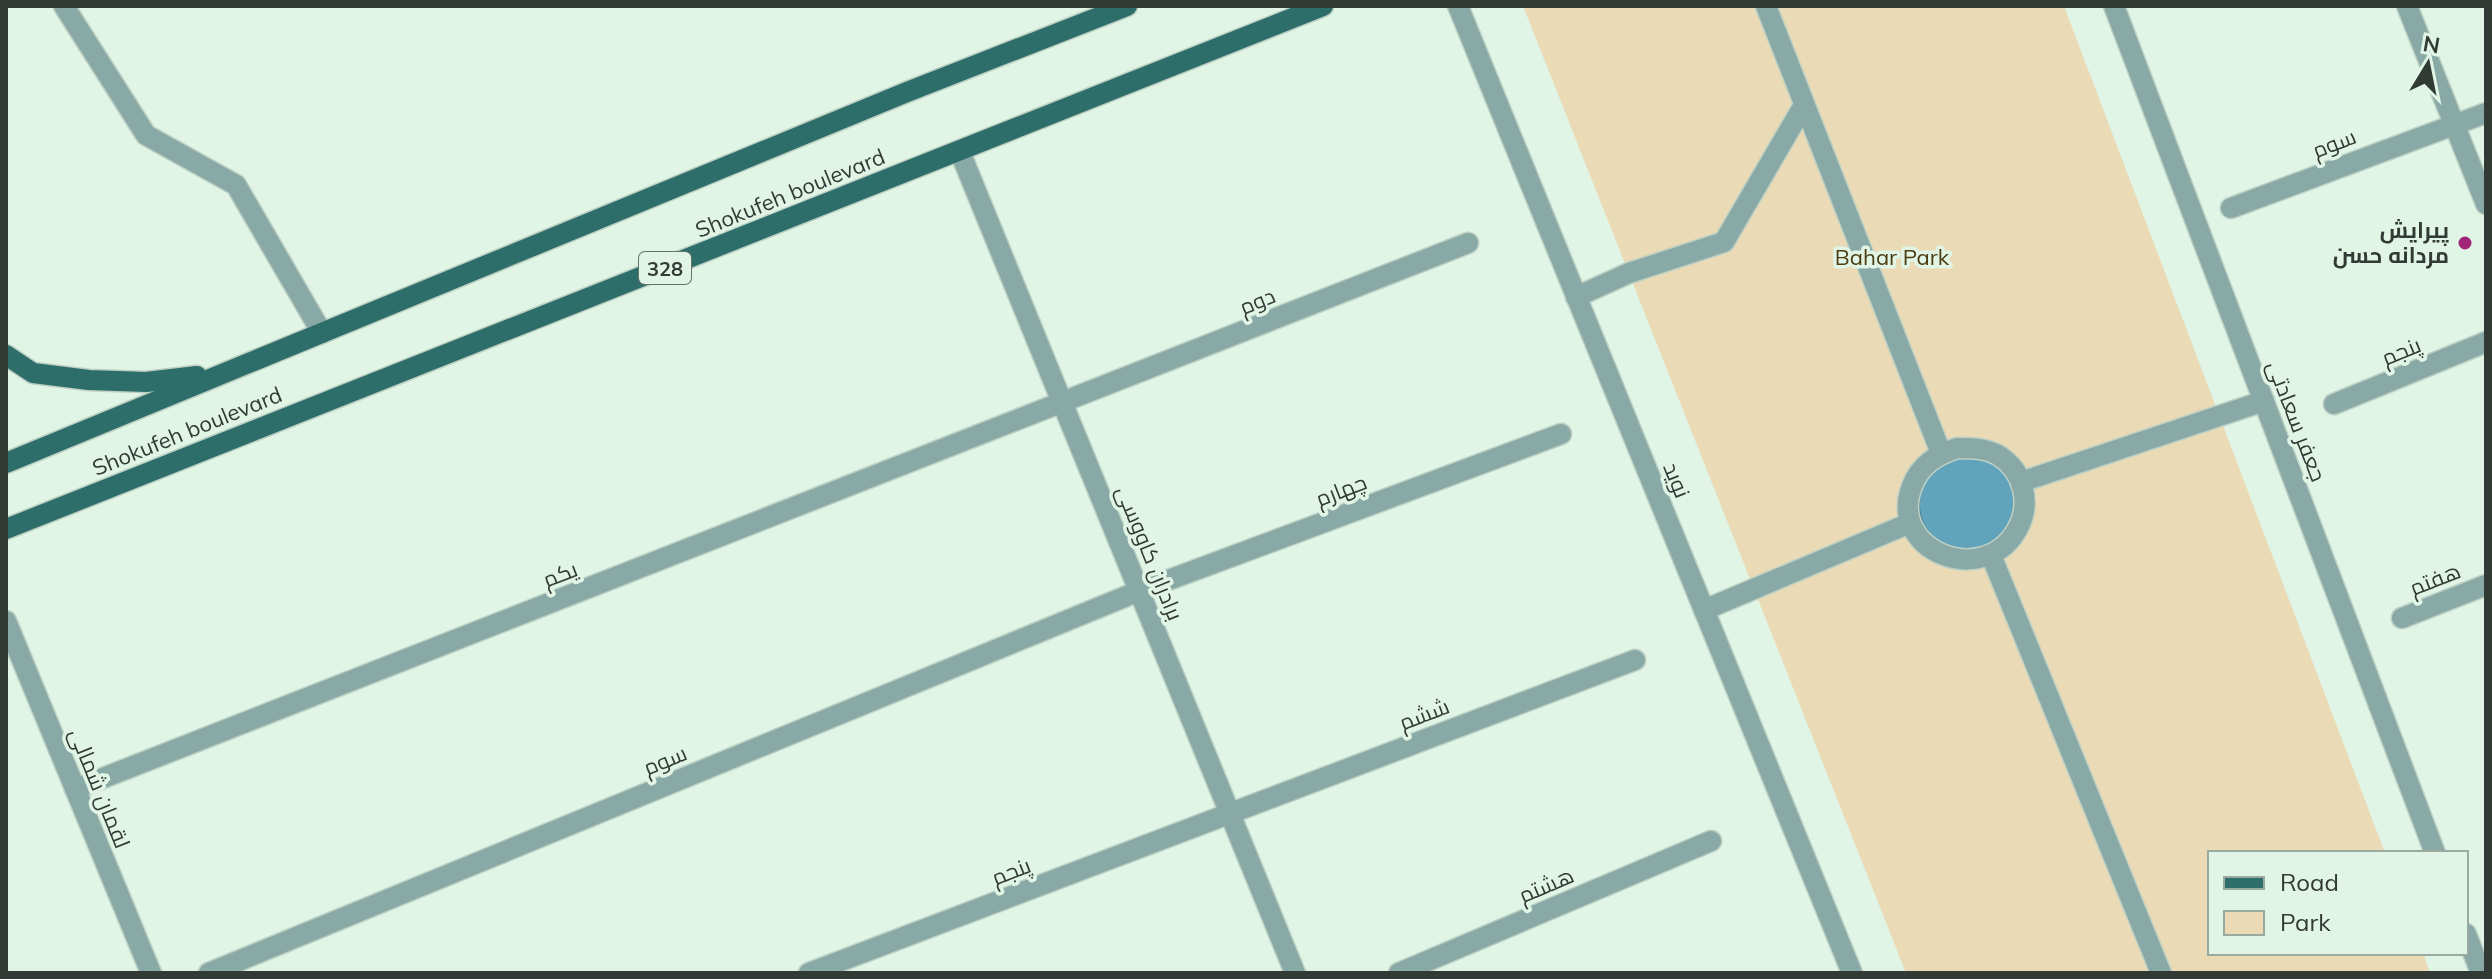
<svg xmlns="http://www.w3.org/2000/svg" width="2492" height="979" viewBox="0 0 2492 979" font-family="Mulish,Cairo,sans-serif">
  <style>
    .green { fill: #eadab5 }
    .water { fill: #60a3bb; stroke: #528493; stroke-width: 2 }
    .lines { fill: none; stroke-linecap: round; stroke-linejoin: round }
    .minor-casing { stroke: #bdd0c3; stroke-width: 23 }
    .major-casing { stroke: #bdd0c3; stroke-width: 23 }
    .minor { stroke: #89a9a6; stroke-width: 20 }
    .major { stroke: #2e6e6a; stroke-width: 20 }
    .poi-dot { fill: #a12477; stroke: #e0f5e6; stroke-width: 3 }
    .labels { text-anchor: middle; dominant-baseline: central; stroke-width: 7; stroke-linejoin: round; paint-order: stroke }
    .shield { fill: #e0f5e6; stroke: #66726a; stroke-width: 2 }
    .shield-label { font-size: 20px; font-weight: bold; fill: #323a35 }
    .street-label { font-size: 22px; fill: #323a35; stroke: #e0f5e6 }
    .poi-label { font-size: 22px; font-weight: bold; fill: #323a35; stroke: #e0f5e6; text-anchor: end }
    .park-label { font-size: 22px; fill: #4d3c0f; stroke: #e0f5e6 }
  </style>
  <rect width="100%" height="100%" fill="#e0f5e6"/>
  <path class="green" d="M 1523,6 L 2064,6 L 2385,853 L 2210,853 L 2210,953 L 2423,953 L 2430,973 L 1906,973 Z"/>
  <circle class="water" cx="1967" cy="504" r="48"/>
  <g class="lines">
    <defs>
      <g id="minor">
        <path d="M 64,6 L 146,135 L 236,185 L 322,333"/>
        <path d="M 1458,6 L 1852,973"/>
        <path d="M 1766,6 L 1941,453"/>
        <path d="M 2114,6 L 2435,853"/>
        <path d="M 2407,6 L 2486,204"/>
        <path d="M 960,152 L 1295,973"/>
        <path d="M 2231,208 L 2486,113"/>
        <path d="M 1576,297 L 1629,273 L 1724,242 L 1804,105"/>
        <path d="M 2334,404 L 2486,342"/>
        <path d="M 1957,448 C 1971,448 1985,448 1998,455 C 2024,471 2032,504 2017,530 C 1983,589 1887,551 1912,486 C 1920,465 1936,455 1957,448 Z"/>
        <path d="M 2021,482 L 2264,401"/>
        <path d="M 1991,555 L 2161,973"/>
        <path d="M 1704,610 L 1910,523"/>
        <path d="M 2402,618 L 2486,585"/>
        <path d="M 6,621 L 151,973"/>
        <path d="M 75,789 L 1468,243"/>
        <path d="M 2466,934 L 2481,973"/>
        <path d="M 209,973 L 1139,591 L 1561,434"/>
        <path d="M 809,973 L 1635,660"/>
        <path d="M 1399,973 L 1711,841"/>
      </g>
      <g id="major">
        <path d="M 6,355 L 33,373 L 89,380 L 146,382 L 197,376"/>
        <path d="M 6,463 L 907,92 L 1127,6"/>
        <path d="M 6,529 L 1323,6"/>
      </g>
    </defs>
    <use href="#minor" class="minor-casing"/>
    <use href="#major" class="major-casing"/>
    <use href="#minor" class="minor"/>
    <use href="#major" class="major"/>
  </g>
  <circle class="poi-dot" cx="2465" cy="243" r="8"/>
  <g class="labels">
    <rect class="shield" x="639" y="252" width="52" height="32" rx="6"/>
    <g class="shield-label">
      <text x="665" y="268">328</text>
    </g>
    <g class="street-label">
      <text transform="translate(2334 143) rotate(-21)">سوم</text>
      <text transform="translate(790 193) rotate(-22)">Shokufeh boulevard</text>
      <text transform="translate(1257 301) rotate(-22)">دوم</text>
      <text transform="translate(2401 351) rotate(-22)">پنجم</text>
      <text transform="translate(2297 421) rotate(69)">جعفر سعادتی</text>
      <text transform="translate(187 431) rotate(-22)">Shokufeh boulevard</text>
      <text transform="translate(1677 480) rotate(68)">نوید</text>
      <text transform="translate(1341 490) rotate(-21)">چهارم</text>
      <text transform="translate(1150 553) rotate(68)">برادران کاووسی</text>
      <text transform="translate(560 574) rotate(-21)">یکم</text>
      <text transform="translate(2435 579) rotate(-21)">هفتم</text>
      <text transform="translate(1424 714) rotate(-21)">ششم</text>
      <text transform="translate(665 760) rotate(-22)">سوم</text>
      <text transform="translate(100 788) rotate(68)">لقمان شمالی</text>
      <text transform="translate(1011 871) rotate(-21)">پنجم</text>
      <text transform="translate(1546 885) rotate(-23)">هشتم</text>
    </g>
    <g class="poi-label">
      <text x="2449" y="230">پیرایش<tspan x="2449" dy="25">مردانه حسن</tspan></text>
    </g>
    <g class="park-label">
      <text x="1892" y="257">Bahar Park</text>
    </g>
  </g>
  <rect width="2492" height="979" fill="none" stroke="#323a35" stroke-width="16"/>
  <rect x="2208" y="851" width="260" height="104" fill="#e0f5e6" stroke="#9aaa9f" stroke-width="2"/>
  <rect x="2224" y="877" width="40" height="12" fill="#2e6e6a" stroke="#9aaa9f" stroke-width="2"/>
  <text x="2280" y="891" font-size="24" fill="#323a35">Road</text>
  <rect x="2224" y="911" width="40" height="24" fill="#eadab5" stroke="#9aaa9f" stroke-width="2"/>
  <text x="2280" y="931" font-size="24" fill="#323a35">Park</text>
  <g transform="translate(2428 64) rotate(10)" stroke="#e0f5e6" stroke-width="6" paint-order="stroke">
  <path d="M0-6L14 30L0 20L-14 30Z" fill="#323a35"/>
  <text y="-12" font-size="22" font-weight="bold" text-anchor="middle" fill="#323a35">N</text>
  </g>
</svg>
